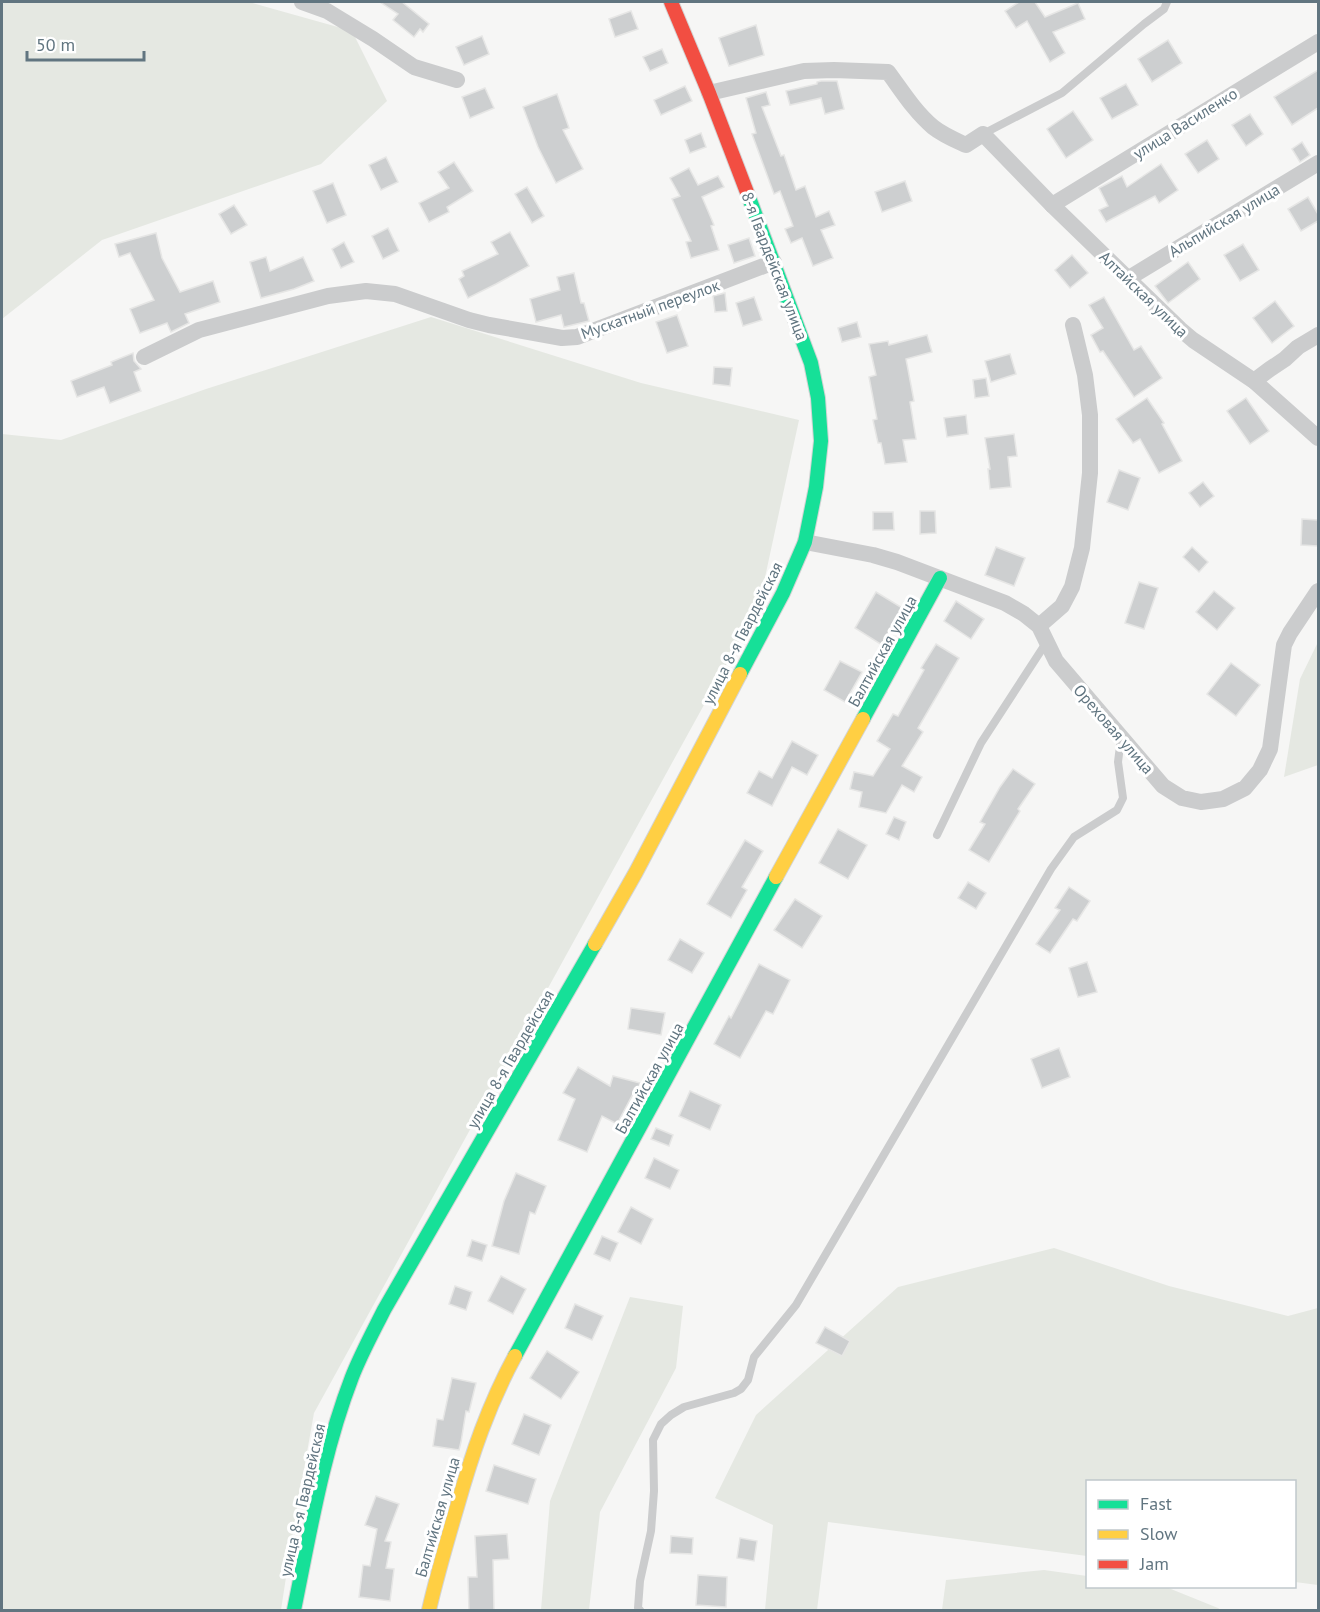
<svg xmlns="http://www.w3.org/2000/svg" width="1320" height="1612" viewBox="0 0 1320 1612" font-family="'PT Sans',sans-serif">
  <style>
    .green { fill: #e5e8e2 }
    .building { fill: #cdcfd0; stroke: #e6e6e5; stroke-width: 1.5 }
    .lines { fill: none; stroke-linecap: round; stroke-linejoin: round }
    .fast-casing { stroke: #d3d4d4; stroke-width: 16 }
    .slow-casing { stroke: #d3d4d4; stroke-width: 16 }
    .jam-casing { stroke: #d3d4d4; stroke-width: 16 }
    .lane { stroke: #cbcccd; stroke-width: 8 }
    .street { stroke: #cbcccd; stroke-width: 16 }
    .fast { stroke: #16e098; stroke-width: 14 }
    .slow { stroke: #ffcf43; stroke-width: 14 }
    .jam { stroke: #f24e42; stroke-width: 14 }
    .labels { text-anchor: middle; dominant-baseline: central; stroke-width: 6; stroke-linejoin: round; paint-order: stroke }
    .street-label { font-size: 16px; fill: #617580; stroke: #fff }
  </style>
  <rect width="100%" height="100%" fill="#f6f6f5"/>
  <g class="green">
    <path d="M 2,2 L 249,2 L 352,31 L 387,101 L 321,164 L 102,240 L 2,319 Z"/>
    <path d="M 431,317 L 641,383 L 799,420 L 759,605 L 314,1413 L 294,1525 L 281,1610 L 2,1610 L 2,434 L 61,440 L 206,389 Z"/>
    <path d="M 1318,642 L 1318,765 L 1284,777 L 1300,679 Z"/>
    <path d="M 1054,1248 L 1169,1286 L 1288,1316 L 1318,1308 L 1318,1585 L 1295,1582 L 1294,1482 L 1088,1482 L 1087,1556 L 828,1522 L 817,1610 L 765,1610 L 773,1525 L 715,1498 L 756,1415 L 898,1287 Z"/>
    <path d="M 630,1297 L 683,1306 L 676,1368 L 600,1512 L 589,1610 L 541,1610 L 550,1501 Z"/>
    <path d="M 1044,1570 L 1087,1576 L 1088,1586 L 1166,1587 L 1218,1608 L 1221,1610 L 942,1610 L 946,1580 Z"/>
  </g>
  <g class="building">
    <path d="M 380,2 L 402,2 L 429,24 L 423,32 L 420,29 L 414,37 L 393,20 L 398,14 Z"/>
    <path d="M 1019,2 L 1035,2 L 1045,17 L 1078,3 L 1085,19 L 1053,32 L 1065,53 L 1050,62 L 1027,21 L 1016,28 L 1005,11 Z"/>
    <path d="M 631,11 L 638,29 L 615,37 L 609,19 Z"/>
    <path d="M 756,25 L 764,55 L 729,66 L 719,38 Z"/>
    <path d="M 482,36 L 489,54 L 464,65 L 456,47 Z"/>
    <path d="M 1168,40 L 1182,63 L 1152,82 L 1138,59 Z"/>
    <path d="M 662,49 L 668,63 L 650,71 L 643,57 Z"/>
    <path d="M 1318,70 L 1318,108 L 1292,125 L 1274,97 Z"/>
    <path d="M 821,81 L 837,81 L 844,109 L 825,114 L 821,98 L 790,105 L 786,91 L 817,84 L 817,82 Z"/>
    <path d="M 1126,84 L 1138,105 L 1112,119 L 1100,98 Z"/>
    <path d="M 685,86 L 692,101 L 661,115 L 654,100 Z"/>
    <path d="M 485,88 L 494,108 L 470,118 L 462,97 Z"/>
    <path d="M 766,92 L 770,105 L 762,107 L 781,156 L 784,155 L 796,190 L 805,186 L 816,217 L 829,211 L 835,225 L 821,230 L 833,258 L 813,266 L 802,238 L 791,243 L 785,229 L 793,226 L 780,191 L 774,194 L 752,134 L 756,133 L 746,98 Z"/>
    <path d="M 557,94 L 569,128 L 563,130 L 583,169 L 556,183 L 538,147 L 523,107 Z"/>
    <path d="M 1073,111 L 1093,140 L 1066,158 L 1047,129 Z"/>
    <path d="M 1250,114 L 1263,134 L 1246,146 L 1232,125 Z"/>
    <path d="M 701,133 L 706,147 L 690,153 L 685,140 Z"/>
    <path d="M 1207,140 L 1219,159 L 1198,173 L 1185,154 Z"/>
    <path d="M 1302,142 L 1310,155 L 1300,162 L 1292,149 Z"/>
    <path d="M 386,157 L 398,182 L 381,190 L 369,165 Z"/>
    <path d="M 454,162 L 473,191 L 447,207 L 449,212 L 429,222 L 419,203 L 449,188 L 438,172 Z"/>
    <path d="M 1161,164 L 1178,190 L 1159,203 L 1155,196 L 1106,222 L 1099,210 L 1108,206 L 1099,188 L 1122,176 L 1127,187 Z"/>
    <path d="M 689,168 L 698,185 L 718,176 L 724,187 L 702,197 L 714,225 L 711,226 L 719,250 L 691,258 L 686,242 L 691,241 L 672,199 L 680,196 L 670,178 Z"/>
    <path d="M 905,181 L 912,201 L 882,212 L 875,192 Z"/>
    <path d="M 333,183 L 346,215 L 327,223 L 313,191 Z"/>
    <path d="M 527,187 L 544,216 L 532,223 L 515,194 Z"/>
    <path d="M 1308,197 L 1318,214 L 1318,221 L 1301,231 L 1288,209 Z"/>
    <path d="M 234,205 L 247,225 L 231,234 L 219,214 Z"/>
    <path d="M 388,228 L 399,251 L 383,259 L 372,236 Z"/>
    <path d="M 510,232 L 529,266 L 496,284 L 468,298 L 459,279 L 464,276 L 462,271 L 498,254 L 491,242 Z"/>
    <path d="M 156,233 L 162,258 L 180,292 L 213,281 L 220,302 L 185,314 L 189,323 L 171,332 L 167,323 L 140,333 L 130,309 L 154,300 L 130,253 L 119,257 L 115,244 Z"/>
    <path d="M 749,238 L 755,256 L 734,263 L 728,245 Z"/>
    <path d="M 344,242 L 354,262 L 341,268 L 332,249 Z"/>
    <path d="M 1243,244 L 1259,270 L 1240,281 L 1224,255 Z"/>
    <path d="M 1072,255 L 1088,273 L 1070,288 L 1055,270 Z"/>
    <path d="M 266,257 L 270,271 L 303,257 L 314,281 L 294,289 L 261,298 L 250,262 Z"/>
    <path d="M 1188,262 L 1200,279 L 1168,303 L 1155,286 Z"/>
    <path d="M 574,273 L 581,303 L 584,303 L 589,321 L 564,327 L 561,315 L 536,322 L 530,299 L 560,290 L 557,277 Z"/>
    <path d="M 725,293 L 727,311 L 715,312 L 713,296 Z"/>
    <path d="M 754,297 L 762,320 L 743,326 L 736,303 Z"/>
    <path d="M 1104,297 L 1134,350 L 1141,346 L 1162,378 L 1134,397 L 1103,351 L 1100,352 L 1091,335 L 1103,328 L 1089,305 Z"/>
    <path d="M 1275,301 L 1294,326 L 1272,343 L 1253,318 Z"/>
    <path d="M 677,315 L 688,346 L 667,353 L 656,322 Z"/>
    <path d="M 857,322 L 861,337 L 842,342 L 838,328 Z"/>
    <path d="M 927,335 L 932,352 L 906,359 L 914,401 L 910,402 L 916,439 L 903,440 L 907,462 L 885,464 L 881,443 L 878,443 L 873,420 L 877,419 L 869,377 L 876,375 L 869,344 L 888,341 L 889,345 Z"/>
    <path d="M 133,353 L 134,361 L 141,369 L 134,372 L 141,391 L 110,403 L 104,387 L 77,397 L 71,381 L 112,365 L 111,362 Z"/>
    <path d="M 1010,354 L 1016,374 L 991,382 L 985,361 Z"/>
    <path d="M 714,367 L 732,368 L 730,386 L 713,384 Z"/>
    <path d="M 986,378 L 989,396 L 975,398 L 973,380 Z"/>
    <path d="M 1147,398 L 1164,423 L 1162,424 L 1182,461 L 1159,473 L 1140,439 L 1133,443 L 1116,419 Z"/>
    <path d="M 1246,398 L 1269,431 L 1250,444 L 1227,411 Z"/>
    <path d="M 966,415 L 968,434 L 947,437 L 944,418 Z"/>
    <path d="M 1014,434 L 1017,456 L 1008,457 L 1011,487 L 990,489 L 988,469 L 990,469 L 985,438 Z"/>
    <path d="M 1119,470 L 1140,478 L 1128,510 L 1107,502 Z"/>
    <path d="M 1203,482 L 1214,496 L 1200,507 L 1189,493 Z"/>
    <path d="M 920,511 L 935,511 L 936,533 L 920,534 Z"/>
    <path d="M 873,512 L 893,512 L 894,530 L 873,530 Z"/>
    <path d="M 1302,519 L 1318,520 L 1318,546 L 1301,545 Z"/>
    <path d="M 996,547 L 1025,558 L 1014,586 L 985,575 Z"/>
    <path d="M 1192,547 L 1208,562 L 1199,572 L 1183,557 Z"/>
    <path d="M 1139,582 L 1158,588 L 1144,629 L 1125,623 Z"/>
    <path d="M 1214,591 L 1235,608 L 1217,630 L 1196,612 Z"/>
    <path d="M 876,592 L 904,609 L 882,645 L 855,628 Z"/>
    <path d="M 956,601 L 984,619 L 971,639 L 944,621 Z"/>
    <path d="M 936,644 L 959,658 L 918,728 L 923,732 L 902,766 L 922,777 L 914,792 L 902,785 L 886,813 L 859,807 L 862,792 L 850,789 L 854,772 L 873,776 L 890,749 L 877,741 L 893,714 L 898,716 L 924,670 L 921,668 Z"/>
    <path d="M 840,661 L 862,672 L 845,702 L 824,690 Z"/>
    <path d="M 1231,663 L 1260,685 L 1236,716 L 1207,694 Z"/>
    <path d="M 792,741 L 818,755 L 807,775 L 792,767 L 772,806 L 747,793 L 759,771 L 772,778 Z"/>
    <path d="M 1013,769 L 1035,784 L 1018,809 L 1020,811 L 989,862 L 969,850 L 985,824 L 980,822 L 1000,787 Z"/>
    <path d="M 894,817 L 906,822 L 899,840 L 886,834 Z"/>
    <path d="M 838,829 L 867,845 L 848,879 L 819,863 Z"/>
    <path d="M 745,840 L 763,851 L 742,887 L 747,890 L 731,918 L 707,904 Z"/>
    <path d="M 968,882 L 986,893 L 976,909 L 958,898 Z"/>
    <path d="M 1069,887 L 1090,901 L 1077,921 L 1073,919 L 1050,953 L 1036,944 L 1060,910 L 1055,908 Z"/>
    <path d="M 795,899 L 822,916 L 802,948 L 774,930 Z"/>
    <path d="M 680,939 L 704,953 L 692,973 L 668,960 Z"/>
    <path d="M 1087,962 L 1097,992 L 1078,997 L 1069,968 Z"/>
    <path d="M 759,964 L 790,980 L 773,1014 L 766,1011 L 740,1058 L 714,1044 L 729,1016 L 731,1018 Z"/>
    <path d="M 631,1008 L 665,1013 L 661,1035 L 628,1029 Z"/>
    <path d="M 1059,1048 L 1070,1077 L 1042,1088 L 1031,1059 Z"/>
    <path d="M 578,1067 L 610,1086 L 613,1076 L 640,1083 L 636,1095 L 633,1094 L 617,1124 L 602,1116 L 587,1152 L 558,1140 L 575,1099 L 563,1093 Z"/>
    <path d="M 690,1091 L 721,1105 L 710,1130 L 679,1116 Z"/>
    <path d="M 656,1128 L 673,1135 L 669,1146 L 651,1139 Z"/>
    <path d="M 654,1158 L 679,1170 L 670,1189 L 645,1178 Z"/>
    <path d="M 516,1173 L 546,1186 L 535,1214 L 530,1212 L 519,1254 L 492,1246 L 504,1201 Z"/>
    <path d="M 631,1207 L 653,1219 L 641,1244 L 618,1232 Z"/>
    <path d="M 602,1236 L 618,1243 L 610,1261 L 594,1254 Z"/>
    <path d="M 472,1240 L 487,1245 L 482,1261 L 467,1256 Z"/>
    <path d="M 501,1276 L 526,1289 L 513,1314 L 488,1301 Z"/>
    <path d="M 455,1286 L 472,1292 L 466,1310 L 449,1304 Z"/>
    <path d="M 575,1304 L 603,1316 L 592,1340 L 565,1328 Z"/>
    <path d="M 825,1327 L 850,1341 L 842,1356 L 816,1343 Z"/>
    <path d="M 547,1351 L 579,1372 L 561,1399 L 530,1378 Z"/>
    <path d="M 452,1378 L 476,1383 L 469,1412 L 466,1411 L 461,1442 L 459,1450 L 433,1446 L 437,1419 L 443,1420 Z"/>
    <path d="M 524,1414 L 551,1425 L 539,1455 L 512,1444 Z"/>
    <path d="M 494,1465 L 536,1479 L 528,1504 L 486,1491 Z"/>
    <path d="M 376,1496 L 399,1504 L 385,1541 L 391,1542 L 386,1568 L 394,1569 L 390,1601 L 359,1597 L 363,1565 L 370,1566 L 377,1529 L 365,1525 Z"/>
    <path d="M 507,1534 L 509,1559 L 493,1560 L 494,1611 L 469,1611 L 468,1577 L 477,1577 L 475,1536 Z"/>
    <path d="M 671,1536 L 693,1538 L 692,1554 L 670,1553 Z"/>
    <path d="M 740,1538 L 757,1541 L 754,1561 L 737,1558 Z"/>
    <path d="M 698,1575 L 727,1577 L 726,1607 L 696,1605 Z"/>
  </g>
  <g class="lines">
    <defs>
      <g id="fast">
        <path d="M 740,674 L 783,593 L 805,542 L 816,487 L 821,441 L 818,398 L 811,363 L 748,195"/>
        <path d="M 863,719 L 940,578"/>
        <path d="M 515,1356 L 776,877"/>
        <path d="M 294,1610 C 310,1532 323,1452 352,1377 C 361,1354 373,1332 384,1310 L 595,944"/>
      </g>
      <g id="slow">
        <path d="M 776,877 L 863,719"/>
        <path d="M 595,944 L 636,872 L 740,674"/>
        <path d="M 429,1610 C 437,1575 447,1541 457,1507 C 472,1454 488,1406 515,1356"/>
      </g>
      <path id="jam" d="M 671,2 L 709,93 L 748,195"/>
    </defs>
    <use href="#fast" class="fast-casing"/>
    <use href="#slow" class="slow-casing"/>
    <use href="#jam" class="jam-casing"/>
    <g class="lane">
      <path d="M 983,134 L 1062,93 L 1144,24 L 1164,9 L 1167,2"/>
      <path d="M 937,835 L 981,743 L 1046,643"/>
      <path d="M 640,1610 L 638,1608 L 640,1581 L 651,1531 L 654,1491 L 653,1440 L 661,1424 L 671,1415 L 684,1407 L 734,1393 L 741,1389 L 748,1380 L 754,1357 L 796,1305 L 1051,869 L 1074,837 L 1117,810 L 1123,798 L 1118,762 L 1121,738"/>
    </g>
    <g class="street">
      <path d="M 302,2 L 327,11 L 373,39 L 414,67 L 457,80"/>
      <path d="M 709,93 L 804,71 L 834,70 L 888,72 C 902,91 915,112 933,127 C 943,135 955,140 966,145 L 983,134 L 1052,205 L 1180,329 L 1193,340 L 1254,381 L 1318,438"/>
      <path d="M 1052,205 L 1318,42"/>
      <path d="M 1129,278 L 1318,163"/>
      <path d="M 144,357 L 199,330 L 328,296 L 366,291 L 395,294 L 469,320 L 489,325 L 562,338 L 577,337 L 774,262"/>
      <path d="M 1254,381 L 1270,369 L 1285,359 L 1298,347 L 1318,335"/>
      <path d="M 805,542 L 873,555 L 897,562 L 1005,603 L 1024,614 L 1039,626 L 1056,661 L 1163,786 L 1182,798 L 1201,802 L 1223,799 L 1245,788 L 1260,770 L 1270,749 L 1284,645 L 1290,633 L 1318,591"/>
      <path d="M 1039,626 L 1062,606 L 1072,587 L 1082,548 L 1090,473 L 1090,415 L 1085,375 L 1073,325"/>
    </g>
    <use href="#fast" class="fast"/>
    <use href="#slow" class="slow"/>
    <use href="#jam" class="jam"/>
  </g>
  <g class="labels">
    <g class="street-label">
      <text transform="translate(1185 123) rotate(-32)">улица Василенко</text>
      <text transform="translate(1224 220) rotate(-31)">Альпийская улица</text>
      <text transform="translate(775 266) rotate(69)">8-я Гвардейская улица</text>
      <text transform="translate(1144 294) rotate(44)">Алтайская улица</text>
      <text transform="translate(650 309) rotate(-20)">Мускатный переулок</text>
      <text transform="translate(742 633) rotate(-63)">улица 8-я Гвардейская</text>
      <text transform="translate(882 651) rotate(-61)">Балтийская улица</text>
      <text transform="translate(1114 729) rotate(49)">Ореховая улица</text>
      <text transform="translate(510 1059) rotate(-60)">улица 8-я Гвардейская</text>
      <text transform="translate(649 1078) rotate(-61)">Балтийская улица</text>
      <text transform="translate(302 1500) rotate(-77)">улица 8-я Гвардейская</text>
      <text transform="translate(437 1517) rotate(-74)">Балтийская улица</text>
    </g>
  </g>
  <rect width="1320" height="1612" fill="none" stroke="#617580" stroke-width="6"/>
  <rect x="1086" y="1480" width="210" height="108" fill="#ffffff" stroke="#c0c8cc" stroke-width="1.5"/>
  <rect x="1098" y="1500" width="30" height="9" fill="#16e098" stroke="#c0c8cc" stroke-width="1.5"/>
  <text x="1140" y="1510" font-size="18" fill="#617580">Fast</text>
  <rect x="1098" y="1530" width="30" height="9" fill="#ffcf43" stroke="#c0c8cc" stroke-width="1.5"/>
  <text x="1140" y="1540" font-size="18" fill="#617580">Slow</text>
  <rect x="1098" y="1560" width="30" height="9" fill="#f24e42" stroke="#c0c8cc" stroke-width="1.5"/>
  <text x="1140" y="1570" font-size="18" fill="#617580">Jam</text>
  <path d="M27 51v9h117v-9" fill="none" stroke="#617580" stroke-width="3"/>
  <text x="36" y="51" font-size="18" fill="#617580" stroke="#ffffff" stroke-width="4.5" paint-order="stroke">50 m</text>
</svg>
